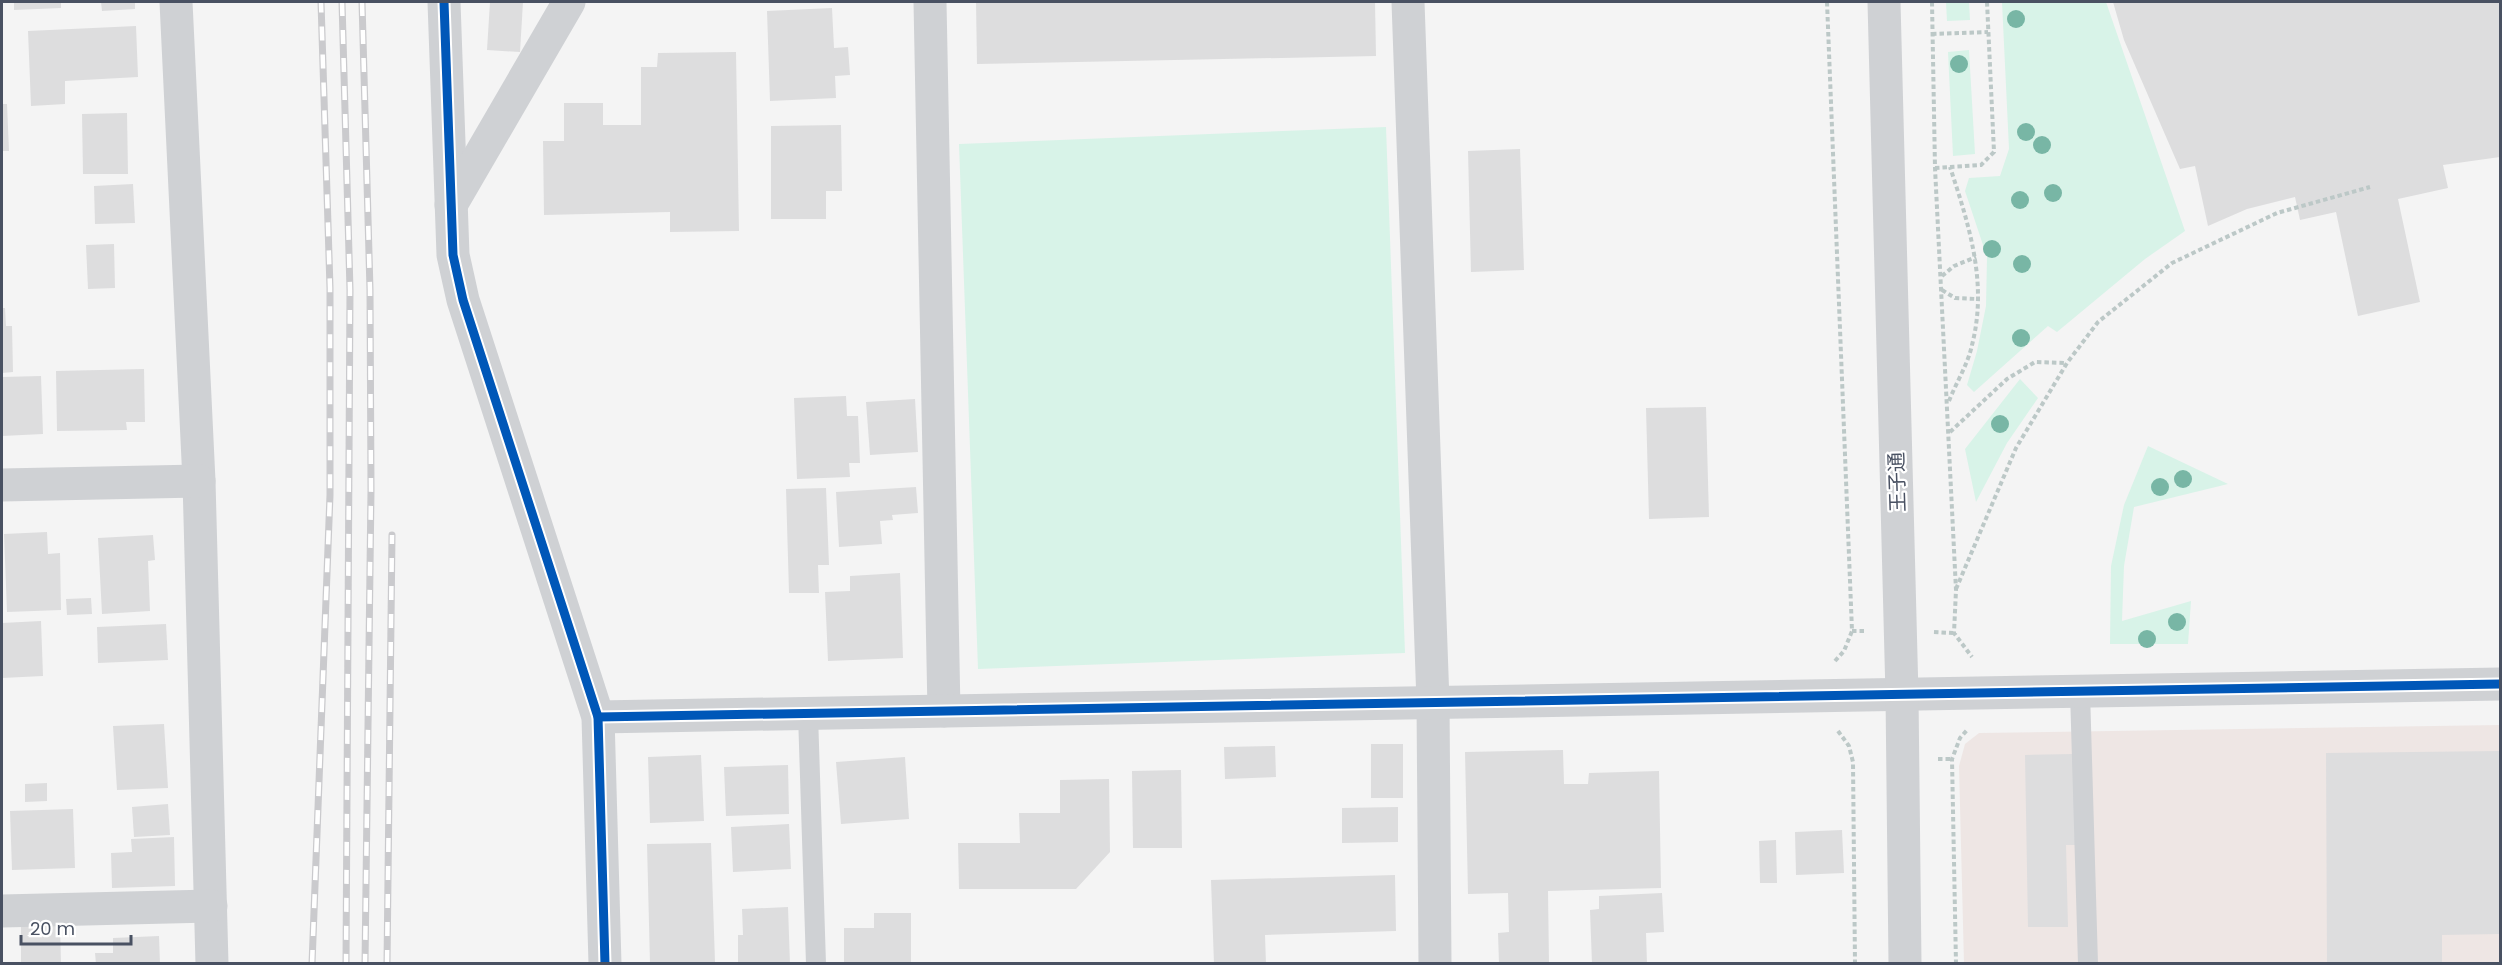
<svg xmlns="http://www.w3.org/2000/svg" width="2502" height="965" viewBox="0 0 2502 965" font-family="Poppins,'Noto Sans JP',sans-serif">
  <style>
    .medical { fill: #eee6e4 }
    .green { fill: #d8f3e8 }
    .building { fill: #ddddde }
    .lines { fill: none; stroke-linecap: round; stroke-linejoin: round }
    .path { stroke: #bcc8c7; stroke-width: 4; stroke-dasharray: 4.5 3; stroke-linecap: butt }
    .service { stroke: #cfd1d4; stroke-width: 20 }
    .minor { stroke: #cfd1d4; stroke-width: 33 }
    .tertiary { stroke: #cfd1d4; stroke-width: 33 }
    .rail-casing { stroke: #cacacd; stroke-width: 7 }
    .rail { stroke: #fff; stroke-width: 4.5; stroke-dasharray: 14; stroke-linecap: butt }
    .cycleway-casing { stroke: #fff; stroke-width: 13 }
    .cycleway { stroke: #0057b8; stroke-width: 9 }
    .tree { fill: #78b6a5 }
    .labels { text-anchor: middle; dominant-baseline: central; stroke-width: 4.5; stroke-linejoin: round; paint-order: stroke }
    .street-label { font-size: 20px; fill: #495162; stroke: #fff }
  </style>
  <rect width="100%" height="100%" fill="#f4f4f4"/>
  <path class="medical" d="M 2500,725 L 2500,963 L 1964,964 L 1959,766 L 1965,744 L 1979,733 Z"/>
  <g class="green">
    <path d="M 1946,2 L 1969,2 L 1970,20 L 1947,21 Z"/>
    <path d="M 2002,2 L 2106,2 L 2185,231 L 2145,259 L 2057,332 L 2048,326 L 1974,392 L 1967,385 L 1977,351 L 1986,306 L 1987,257 L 1965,191 L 1969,178 L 2000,176 L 2009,149 Z"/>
    <path d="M 1969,50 L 1975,154 L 1953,156 L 1948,52 Z"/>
    <path d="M 1386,127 L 1405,653 L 978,669 L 959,144 Z"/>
    <path d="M 2020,379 L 2038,398 L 2007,443 L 1976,502 L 1965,449 Z"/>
    <path d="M 2148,446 L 2228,484 L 2134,507 L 2124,566 L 2122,621 L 2191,601 L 2188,644 L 2110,644 L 2111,566 L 2124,505 Z"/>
  </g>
  <g class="building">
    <path d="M 14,2 L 61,2 L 61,8 L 14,10 Z"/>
    <path d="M 101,2 L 135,2 L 135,9 L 102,11 Z"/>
    <path d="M 490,2 L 523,2 L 520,52 L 487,50 Z"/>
    <path d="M 976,2 L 1375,2 L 1376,56 L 977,64 Z"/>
    <path d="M 2113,2 L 2500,2 L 2500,157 L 2443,165 L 2448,188 L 2398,199 L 2420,302 L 2358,316 L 2336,212 L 2300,220 L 2295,197 L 2247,209 L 2208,226 L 2195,166 L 2180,169 L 2124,40 Z"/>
    <path d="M 832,8 L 834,48 L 848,47 L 850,75 L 835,76 L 836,98 L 770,101 L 767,11 Z"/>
    <path d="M 136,26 L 138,77 L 65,81 L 65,104 L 31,106 L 28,31 Z"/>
    <path d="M 736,52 L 739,231 L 670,232 L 670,212 L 544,215 L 543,141 L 564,141 L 564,103 L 603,103 L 603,125 L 641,125 L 641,67 L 657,67 L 658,53 Z"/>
    <path d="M 2,104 L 7,104 L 9,151 L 2,151 Z"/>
    <path d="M 127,113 L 128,174 L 83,174 L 82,114 Z"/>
    <path d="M 841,125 L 842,191 L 826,191 L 826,219 L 771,219 L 771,126 Z"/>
    <path d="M 1520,149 L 1524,270 L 1471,272 L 1468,151 Z"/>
    <path d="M 133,184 L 135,223 L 95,224 L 94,186 Z"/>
    <path d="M 114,244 L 115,288 L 88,289 L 86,245 Z"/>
    <path d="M 2,308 L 5,308 L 6,326 L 12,326 L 13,372 L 2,373 Z"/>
    <path d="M 144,369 L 145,422 L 126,422 L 127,430 L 57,431 L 56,371 Z"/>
    <path d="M 41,376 L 43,434 L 2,436 L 2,377 Z"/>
    <path d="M 846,396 L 847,416 L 858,416 L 860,463 L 849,463 L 850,477 L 797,479 L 794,398 Z"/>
    <path d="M 915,399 L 918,452 L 870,455 L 866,402 Z"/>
    <path d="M 1706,407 L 1709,517 L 1649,519 L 1646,408 Z"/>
    <path d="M 916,487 L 918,513 L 892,515 L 893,520 L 880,521 L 882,544 L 839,547 L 836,492 Z"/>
    <path d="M 826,488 L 829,565 L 818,565 L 819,593 L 789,593 L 786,489 Z"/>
    <path d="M 47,532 L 48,554 L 60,553 L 61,610 L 7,612 L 4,534 Z"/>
    <path d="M 153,535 L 155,560 L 148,561 L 150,611 L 102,614 L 98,538 Z"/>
    <path d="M 900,573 L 903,658 L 828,661 L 825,592 L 850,591 L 850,576 Z"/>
    <path d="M 91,598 L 92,614 L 67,615 L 66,599 Z"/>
    <path d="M 41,621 L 43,676 L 2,678 L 2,623 Z"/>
    <path d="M 166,624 L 168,660 L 98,663 L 97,627 Z"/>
    <path d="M 164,724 L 168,788 L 117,790 L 113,726 Z"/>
    <rect x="1371" y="744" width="32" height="54"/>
    <path d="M 1275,746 L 1276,777 L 1225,779 L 1224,747 Z"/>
    <path d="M 1563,750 L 1564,784 L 1588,784 L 1589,773 L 1659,771 L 1661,888 L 1548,891 L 1549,964 L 1499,964 L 1498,933 L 1509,932 L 1508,893 L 1468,894 L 1465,752 Z"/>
    <path d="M 2500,751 L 2500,934 L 2442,935 L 2442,963 L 2327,964 L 2326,753 Z"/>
    <path d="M 2074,754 L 2076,845 L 2066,845 L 2068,927 L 2028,927 L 2025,755 Z"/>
    <path d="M 701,755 L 704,821 L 650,823 L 648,757 Z"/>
    <path d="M 905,757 L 909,819 L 841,824 L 836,762 Z"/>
    <path d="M 788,765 L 789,814 L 726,816 L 724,767 Z"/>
    <path d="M 1181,770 L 1182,848 L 1133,848 L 1132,771 Z"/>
    <path d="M 1109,779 L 1110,852 L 1076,889 L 959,889 L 958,843 L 1020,843 L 1019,813 L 1060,813 L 1060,780 Z"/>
    <path d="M 47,783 L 47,801 L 25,802 L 25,784 Z"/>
    <path d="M 168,804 L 170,835 L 134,837 L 132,807 Z"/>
    <path d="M 1398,807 L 1398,842 L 1342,843 L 1342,808 Z"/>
    <path d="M 73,809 L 75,868 L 12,870 L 10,811 Z"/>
    <path d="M 789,824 L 791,869 L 733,872 L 731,827 Z"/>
    <path d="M 1842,830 L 1844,873 L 1796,875 L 1795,832 Z"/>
    <path d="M 174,837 L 175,886 L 112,888 L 111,853 L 132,852 L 131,839 Z"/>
    <path d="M 1776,840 L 1777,883 L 1760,883 L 1759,841 Z"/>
    <path d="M 711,843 L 715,962 L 650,964 L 647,844 Z"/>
    <path d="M 1395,875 L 1396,931 L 1265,935 L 1266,964 L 1214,964 L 1211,880 Z"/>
    <path d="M 1662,893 L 1664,932 L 1646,933 L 1647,964 L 1592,964 L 1590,910 L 1599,909 L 1599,896 Z"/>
    <path d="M 788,907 L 790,964 L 738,964 L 738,935 L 743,935 L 742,909 Z"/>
    <path d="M 874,913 L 911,913 L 911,963 L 844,964 L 844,928 L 874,928 Z"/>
    <path d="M 21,924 L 60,924 L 61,964 L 21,964 Z"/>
    <path d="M 159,936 L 160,964 L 96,964 L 95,953 L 113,953 L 113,938 Z"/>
  </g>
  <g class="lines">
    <g class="path">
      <path d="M 1827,2 L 1852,631 L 1844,651 L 1835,661"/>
      <path d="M 1932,2 L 1935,168 L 1956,590 L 1954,633 L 1972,657"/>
      <path d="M 1932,34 L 1988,32"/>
      <path d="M 1935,168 L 1981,165 L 1994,152 L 1987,2"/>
      <path d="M 1942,276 L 1954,266 L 1976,257"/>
      <path d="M 1942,290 L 1955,298 L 1977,299"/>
      <path d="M 1949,401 C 1956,383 1968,364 1972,345 C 1988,283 1969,225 1950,167"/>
      <path d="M 1950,432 L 2007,379 L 2035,362 L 2066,363"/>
      <path d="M 1956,589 L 2016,448 L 2067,363 L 2098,322 L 2172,263 L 2277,213 L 2370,187"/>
      <path d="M 1852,631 L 1866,631"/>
      <path d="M 1934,632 L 1953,633"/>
      <path d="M 1838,731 L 1849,746 L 1853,762 L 1855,964"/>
      <path d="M 1938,759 L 1952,759"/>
      <path d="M 1956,964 L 1952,759 L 1960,738 L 1968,729"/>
    </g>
    <g class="service">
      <path d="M 2080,691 L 2088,964"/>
      <path d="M 808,714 L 816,964"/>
    </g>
    <g class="minor">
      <path d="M 176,2 L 199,481 L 212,964"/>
      <path d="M 444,2 L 453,255 L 463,300 L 598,717 L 605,964"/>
      <path d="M 930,2 L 944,711"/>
      <path d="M 1408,2 L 1433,702 L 1435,964"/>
      <path d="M 451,205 L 569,2"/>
      <path d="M 2,485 L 199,481"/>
      <path d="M 598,717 L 2500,684"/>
      <path d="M 2,911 L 211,906"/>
    </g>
    <path class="tertiary" d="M 1884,2 L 1902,695 L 1905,964"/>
    <defs>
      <g id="rail">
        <path d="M 342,2 L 350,290 L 346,964"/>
        <path d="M 362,2 L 370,290 L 371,490 L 365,964"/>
        <path d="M 312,964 L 330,495 L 330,288 L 321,2"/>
        <path d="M 387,964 L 392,535"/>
      </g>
    </defs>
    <use href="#rail" class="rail-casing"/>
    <use href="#rail" class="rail"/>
    <defs>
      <g id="cycleway">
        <path d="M 444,2 L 453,255 L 463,300 L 598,717 L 605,964"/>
        <path d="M 598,717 L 2500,684"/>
      </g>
    </defs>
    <use href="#cycleway" class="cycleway-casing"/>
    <use href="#cycleway" class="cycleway"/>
  </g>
  <g class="tree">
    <circle cx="2016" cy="19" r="9"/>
    <circle cx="1959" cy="64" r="9"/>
    <circle cx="2026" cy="132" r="9"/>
    <circle cx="2042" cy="145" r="9"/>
    <circle cx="2053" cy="193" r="9"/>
    <circle cx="2020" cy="200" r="9"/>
    <circle cx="1992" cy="249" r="9"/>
    <circle cx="2022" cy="264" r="9"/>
    <circle cx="2021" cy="338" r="9"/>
    <circle cx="2000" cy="424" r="9"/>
    <circle cx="2183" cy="479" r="9"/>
    <circle cx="2160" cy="487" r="9"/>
    <circle cx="2177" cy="622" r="9"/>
    <circle cx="2147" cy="639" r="9"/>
  </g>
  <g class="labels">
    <g class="street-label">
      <text transform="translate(1897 482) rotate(-92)">王子通</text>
    </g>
  </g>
  <rect width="2502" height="965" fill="none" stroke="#495162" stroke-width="6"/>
  <path d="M21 935v9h110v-9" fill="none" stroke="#495162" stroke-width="3"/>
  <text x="30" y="935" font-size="18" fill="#495162" stroke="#ffffff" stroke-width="4.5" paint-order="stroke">20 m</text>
</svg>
